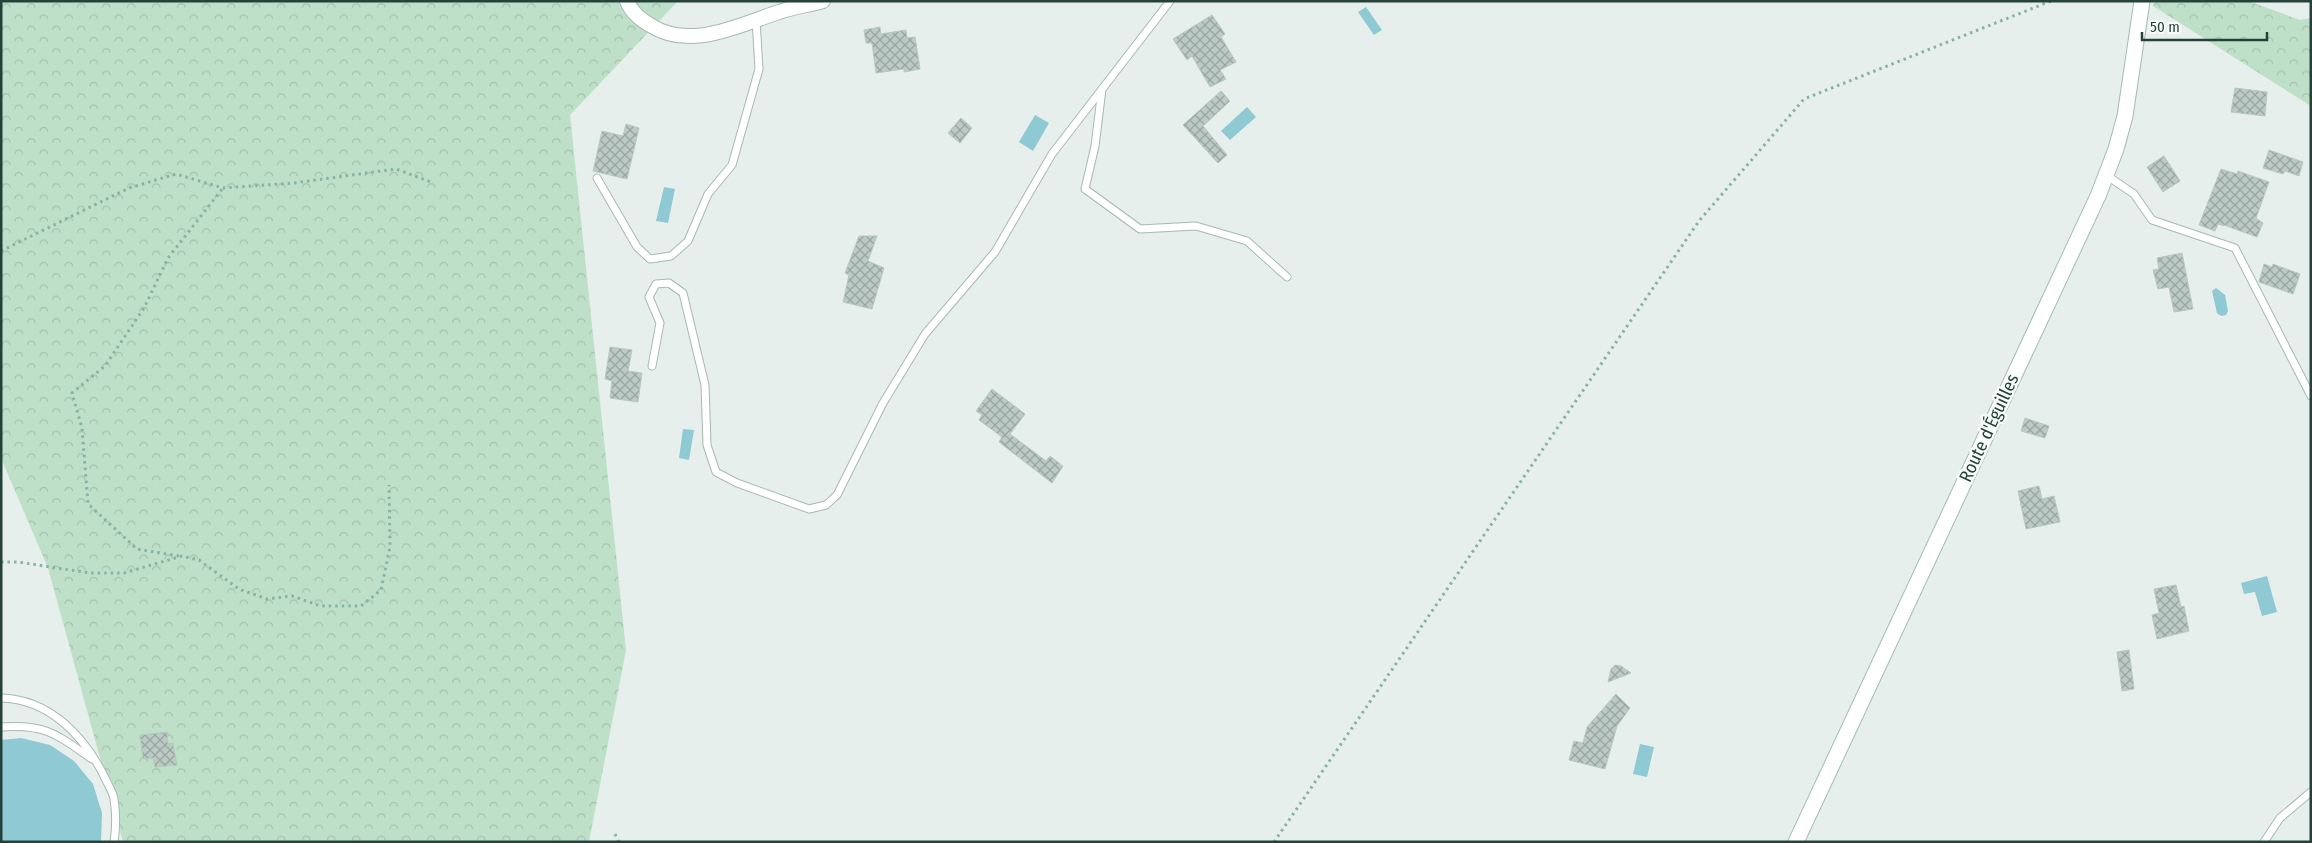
<svg xmlns="http://www.w3.org/2000/svg" width="2312" height="843" viewBox="0 0 2312 843" font-family="'Fira Sans Condensed',sans-serif">
  <style>
    .forest { fill: url(#forest-crowns) }
    .water { fill: #8ec9d4 }
    .building { fill: url(#building-cross-hatch); stroke: #b8c9c2 }
    .lines { fill: none; stroke-linecap: round; stroke-linejoin: round }
    .lane-casing { stroke: #a8b8b2; stroke-width: 9 }
    .street-casing { stroke: #a8b8b2; stroke-width: 16 }
    .secondary-casing { stroke: #a4bbb3; stroke-width: 17 }
    .path { stroke: #86b3a5; stroke-width: 3; stroke-dasharray: 2.5 4; stroke-linecap: butt }
    .lane { stroke: #fff; stroke-width: 7 }
    .street { stroke: #fff; stroke-width: 14 }
    .secondary { stroke: #fff; stroke-width: 15 }
    .labels { text-anchor: middle; dominant-baseline: central; stroke-width: 5; stroke-linejoin: round; paint-order: stroke }
    .street-label { font-size: 18px; fill: #24423a; stroke: #f7fbf9 }
  </style>
  <defs>
    <pattern id="forest-crowns" width="20" height="18" patternUnits="userSpaceOnUse" patternTransform="scale(1.25)"><rect width="20" height="18" fill="#bfe0c8"/><path d="M2 6a3 3 0 1 1 6 0M12 15a3 3 0 1 1 6 0" fill="none" stroke="#a4c1ad"/></pattern>
    <pattern id="building-cross-hatch" width="8" height="8" patternUnits="userSpaceOnUse" patternTransform="scale(1.25)"><rect width="8" height="8" fill="#bbcac4"/><path d="M0 0l8 8M0 8l8-8" fill="none" stroke="#98a6a0"/></pattern>
  </defs>
  <rect width="100%" height="100%" fill="#e6efeb"/>
  <g class="forest">
    <path d="M 1,1 L 678,1 L 570,115 L 626,650 L 589,842 L 123,842 L 48,568 L 1,458 Z"/>
    <path d="M 2155,1 L 2248,1 L 2300,20 L 2311,18 L 2311,106 L 2153,6 Z"/>
  </g>
  <g class="water">
    <path d="M 1366,7 L 1382,30 L 1374,35 L 1358,12 Z"/>
    <path d="M 1247,107 L 1256,117 L 1230,140 L 1221,131 Z"/>
    <path d="M 1035,115 L 1049,123 L 1033,151 L 1019,142 Z"/>
    <path d="M 664,187 L 675,189 L 668,223 L 656,221 Z"/>
    <path d="M 2216,288 L 2225,295 L 2228,311 L 2226,315 L 2221,316 L 2217,313 L 2212,291 Z"/>
    <path d="M 683,429 L 694,430 L 689,460 L 679,458 Z"/>
    <path d="M 2267,576 L 2277,612 L 2262,616 L 2255,592 L 2244,594 L 2241,583 Z"/>
    <path d="M 21,738 L 50,745 L 74,761 L 93,784 L 102,813 L 101,842 L 1,842 L 1,740 Z"/>
    <path d="M 1640,744 L 1654,747 L 1647,777 L 1633,774 Z"/>
  </g>
  <g class="building">
    <path d="M 1212,15 L 1225,34 L 1221,37 L 1236,62 L 1220,70 L 1226,79 L 1210,87 L 1192,56 L 1187,60 L 1173,39 Z"/>
    <path d="M 880,27 L 881,34 L 906,30 L 907,38 L 915,37 L 920,69 L 904,72 L 904,69 L 876,73 L 872,43 L 866,43 L 864,30 Z"/>
    <path d="M 2235,88 L 2267,92 L 2265,116 L 2231,112 Z"/>
    <path d="M 1221,91 L 1230,101 L 1203,126 L 1227,155 L 1218,163 L 1183,125 Z"/>
    <path d="M 961,118 L 972,128 L 960,143 L 948,133 Z"/>
    <path d="M 626,124 L 639,128 L 627,179 L 593,171 L 602,131 L 623,136 Z"/>
    <path d="M 2269,150 L 2303,162 L 2299,176 L 2285,171 L 2283,174 L 2263,168 Z"/>
    <path d="M 2164,156 L 2180,181 L 2163,192 L 2147,167 Z"/>
    <path d="M 2221,169 L 2237,174 L 2238,171 L 2269,182 L 2256,218 L 2263,223 L 2257,237 L 2224,225 L 2224,226 L 2218,224 L 2215,231 L 2199,225 Z"/>
    <path d="M 859,236 L 877,236 L 868,261 L 884,268 L 872,309 L 843,302 L 849,275 L 845,273 Z"/>
    <path d="M 2182,253 L 2193,309 L 2174,312 L 2169,287 L 2158,289 L 2153,270 L 2159,269 L 2157,258 Z"/>
    <path d="M 2264,264 L 2272,267 L 2273,264 L 2300,274 L 2293,294 L 2259,282 Z"/>
    <path d="M 610,347 L 632,350 L 628,371 L 642,373 L 638,402 L 610,398 L 612,381 L 605,379 Z"/>
    <path d="M 992,389 L 1025,414 L 1010,434 L 1046,461 L 1050,456 L 1063,466 L 1052,483 L 999,442 L 1002,437 L 979,420 L 982,415 L 976,411 Z"/>
    <path d="M 2025,418 L 2049,426 L 2045,438 L 2021,431 Z"/>
    <path d="M 2039,486 L 2042,499 L 2054,496 L 2060,522 L 2026,529 L 2018,491 Z"/>
    <path d="M 2176,585 L 2181,607 L 2184,606 L 2189,631 L 2157,639 L 2152,615 L 2159,613 L 2154,589 Z"/>
    <path d="M 2129,650 L 2134,689 L 2122,691 L 2117,652 Z"/>
    <path d="M 1615,665 L 1621,666 L 1631,673 L 1608,682 L 1611,669 Z"/>
    <path d="M 1616,694 L 1630,708 L 1617,726 L 1605,769 L 1569,760 L 1574,741 L 1583,743 L 1587,727 Z"/>
    <path d="M 167,732 L 168,744 L 173,743 L 177,765 L 155,767 L 153,758 L 143,759 L 140,735 Z"/>
  </g>
  <g class="lines">
    <defs>
      <g id="lane">
        <path d="M 1102,89 L 1095,146 L 1085,189 L 1140,229 L 1196,226 L 1247,241 L 1287,277"/>
        <path d="M 2106,175 L 2134,194 L 2152,220 L 2235,248 L 2311,396"/>
        <path d="M 597,178 L 637,247 L 650,259 L 671,256 L 688,241 L 708,194 L 732,165 L 759,69 L 756,20"/>
        <path d="M 652,366 L 660,323 L 649,297 L 656,284 L 669,283 L 683,293 L 705,385 L 707,445 L 716,472 L 737,483 L 809,509 L 826,505 L 837,495 L 883,403 L 925,334 L 995,252 L 1052,154 L 1170,1"/>
        <path d="M 1,698 C 50,699 85,737 105,778 C 108,785 113,792 114,799 C 116,812 116,829 114,842"/>
        <path d="M 1,727 C 46,724 56,734 92,759"/>
        <path d="M 2264,842 L 2280,818 L 2311,792"/>
      </g>
      <path id="street" d="M 627,1 C 632,13 640,19 650,25 C 690,51 739,25 779,12 C 793,7 809,5 823,1"/>
      <path id="secondary" d="M 1796,842 L 2098,196 L 2116,149 L 2125,116 L 2142,1"/>
    </defs>
    <use href="#lane" class="lane-casing"/>
    <use href="#street" class="street-casing"/>
    <use href="#secondary" class="secondary-casing"/>
    <g class="path">
      <path d="M 1,251 L 129,188 L 176,174 L 223,188 L 294,183 L 396,169 L 431,182"/>
      <path d="M 179,556 L 137,549 L 88,504 L 82,428 L 72,393 L 105,366 L 144,308 L 168,258 L 223,188"/>
      <path d="M 1,562 L 18,562 L 90,573 L 124,573 L 182,556 L 199,560 L 239,589 L 267,599 L 292,596 L 321,606 L 361,606 L 381,590 L 390,547 L 389,485"/>
      <path d="M 615,834 L 619,842"/>
      <path d="M 1274,842 L 1699,221 L 1804,99 L 2051,1"/>
    </g>
    <use href="#lane" class="lane"/>
    <use href="#street" class="street"/>
    <use href="#secondary" class="secondary"/>
  </g>
  <g class="labels">
    <g class="street-label">
      <text transform="translate(1989 428) rotate(-65)">Route d'Éguilles</text>
    </g>
  </g>
  <rect width="2312" height="843" fill="none" stroke="#24423a" stroke-width="5"/>
  <path d="M2142 32v8h125v-8" fill="none" stroke="#24423a" stroke-width="2.5"/>
  <text x="2150" y="32" font-size="15" fill="#24423a" stroke="#f7fbf9" stroke-width="4" paint-order="stroke">50 m</text>
</svg>
